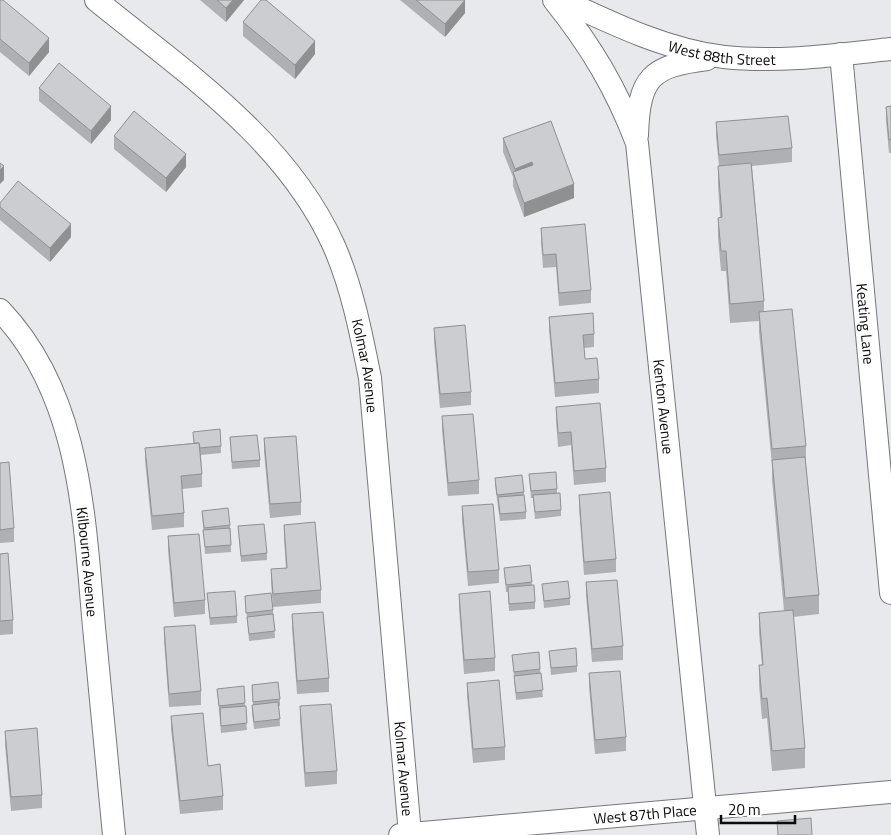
<svg xmlns="http://www.w3.org/2000/svg" width="891" height="835" viewBox="0 0 891 835" font-family="'Titillium Web',sans-serif">
  <style>
    .lines { fill: none; stroke-linecap: round; stroke-linejoin: round }
    .minor-casing { stroke: #75777a; stroke-width: 24 }
    .minor { stroke: #fff; stroke-width: 22 }
    .wall { fill: #afb0b4 }
    .shaded-wall { fill: #8e9092 }
    .building { fill: #cbcdd1; stroke: #8e9092 }
    .labels { text-anchor: middle; dominant-baseline: central; stroke-width: 5; stroke-linejoin: round; paint-order: stroke }
    .street-label { font-size: 15px; fill: #0b0b0c; stroke: #fff }
  </style>
  <rect width="100%" height="100%" fill="#e7e9ed"/>
  <g class="lines">
    <defs>
      <g id="minor">
        <path id="s1" d="M 96,0 C 183,71 286,139 334,246 C 352,287 361,333 370,378 L 410,834"/>
        <path id="s2" d="M 554,0 C 591,46 616,88 637,143 L 708,835"/>
        <path id="s3" d="M 562,0 C 613,24 667,50 724,57 C 779,63 836,55 891,49"/>
        <path id="s4" d="M 841,54 L 891,593"/>
        <path d="M 637,135 C 639,77 651,66 707,59"/>
        <path id="s5" d="M 0,310 C 81,395 84,517 94,627 C 101,696 107,766 114,835"/>
        <path id="s6" d="M 400,835 L 891,792"/>
      </g>
    </defs>
    <use href="#minor" class="minor-casing"/>
    <use href="#minor" class="minor"/>
  </g>
  <g class="wall">
    <path d="M 0,0 L 49,52 L 29,76 L 0,52 Z"/>
    <path d="M 200,0 L 244,0 L 226,22 Z"/>
    <path d="M 400,0 L 465,0 L 465,13 L 445,37 Z"/>
    <path d="M 243,22 L 315,54 L 295,79 L 243,36 Z"/>
    <path d="M 39,88 L 111,120 L 91,144 L 39,101 Z"/>
    <path d="M 891,106 L 891,153 L 889,153 L 886,120 L 886,107 Z"/>
    <path d="M 716,122 L 792,148 L 792,162 L 752,166 L 764,301 L 764,311 L 806,446 L 806,465 L 819,595 L 819,614 L 793,617 L 805,748 L 805,768 L 772,771 L 767,718 L 762,719 L 759,685 L 759,665 L 762,665 L 759,633 L 759,613 L 784,611 L 772,480 L 772,465 L 759,332 L 759,321 L 730,323 L 726,271 L 721,271 L 718,238 L 718,218 L 720,217 L 718,185 L 718,166 L 719,166 L 716,136 Z"/>
    <path d="M 114,136 L 186,167 L 166,192 L 114,149 Z"/>
    <path d="M 503,138 L 574,198 L 524,217 L 513,186 L 513,177 L 503,152 Z"/>
    <path d="M 0,203 L 71,237 L 50,262 L 0,220 Z"/>
    <path d="M 541,228 L 591,290 L 591,303 L 559,306 L 556,267 L 543,268 L 541,242 Z"/>
    <path d="M 549,317 L 594,334 L 594,347 L 584,348 L 585,359 L 599,379 L 599,393 L 555,397 L 549,330 Z"/>
    <path d="M 434,328 L 471,392 L 471,405 L 440,408 L 434,342 Z"/>
    <path d="M 556,407 L 606,468 L 606,482 L 574,485 L 571,445 L 558,447 L 556,420 Z"/>
    <path d="M 442,416 L 479,480 L 479,494 L 448,496 L 442,430 Z"/>
    <path d="M 193,432 L 221,446 L 221,453 L 201,455 L 202,474 L 202,487 L 182,489 L 184,513 L 184,527 L 152,530 L 145,461 L 145,448 L 194,443 Z"/>
    <path d="M 230,437 L 260,460 L 260,467 L 232,469 Z"/>
    <path d="M 264,438 L 301,502 L 301,515 L 270,518 L 264,452 Z"/>
    <path d="M 0,463 L 14,528 L 14,542 L 0,543 Z"/>
    <path d="M 529,474 L 557,489 L 557,493 L 561,510 L 561,516 L 535,519 L 533,498 L 531,498 Z"/>
    <path d="M 522,475 L 526,512 L 526,519 L 500,521 L 495,485 L 495,478 Z"/>
    <path d="M 579,495 L 616,559 L 616,572 L 584,575 L 579,508 Z"/>
    <path d="M 462,506 L 499,570 L 499,583 L 468,586 L 462,520 Z"/>
    <path d="M 202,511 L 230,525 L 231,552 L 205,554 Z"/>
    <path d="M 284,525 L 321,590 L 321,603 L 273,607 L 271,583 L 271,569 L 286,568 L 284,539 Z"/>
    <path d="M 238,526 L 267,553 L 267,560 L 241,562 Z"/>
    <path d="M 168,536 L 205,600 L 205,614 L 174,617 L 168,550 Z"/>
    <path d="M 0,554 L 13,620 L 13,634 L 0,635 Z"/>
    <path d="M 530,565 L 532,585 L 535,602 L 535,609 L 509,611 L 508,592 L 506,592 L 504,568 Z"/>
    <path d="M 586,582 L 623,646 L 623,660 L 592,662 L 586,596 Z"/>
    <path d="M 542,584 L 570,598 L 570,605 L 544,608 Z"/>
    <path d="M 207,593 L 237,616 L 237,623 L 210,625 Z"/>
    <path d="M 459,594 L 495,658 L 495,671 L 464,674 L 459,608 Z"/>
    <path d="M 245,596 L 273,610 L 275,638 L 249,641 Z"/>
    <path d="M 292,614 L 329,678 L 329,692 L 297,694 L 292,628 Z"/>
    <path d="M 164,627 L 201,691 L 201,705 L 169,707 L 164,641 Z"/>
    <path d="M 549,651 L 577,666 L 577,672 L 551,675 Z"/>
    <path d="M 512,655 L 540,669 L 543,697 L 516,700 Z"/>
    <path d="M 589,673 L 626,737 L 626,751 L 595,754 L 589,687 Z"/>
    <path d="M 467,683 L 505,747 L 505,760 L 473,763 L 467,696 Z"/>
    <path d="M 252,685 L 280,699 L 280,706 L 279,706 L 280,726 L 254,729 L 252,712 L 252,705 L 253,705 Z"/>
    <path d="M 217,689 L 245,703 L 247,730 L 221,733 Z"/>
    <path d="M 300,706 L 337,771 L 337,784 L 305,787 L 300,720 Z"/>
    <path d="M 171,716 L 208,766 L 223,796 L 223,810 L 180,814 L 171,729 Z"/>
    <path d="M 5,731 L 42,795 L 42,808 L 11,811 L 5,745 Z"/>
  </g>
  <g class="shaded-wall">
    <path d="M 233,0 L 244,0 L 226,22 L 226,8 Z"/>
    <path d="M 465,0 L 465,13 L 445,37 L 445,24 Z"/>
    <path d="M 49,38 L 49,52 L 29,76 L 29,63 Z"/>
    <path d="M 315,41 L 315,54 L 295,79 L 295,65 Z"/>
    <path d="M 111,106 L 111,120 L 91,144 L 91,131 Z"/>
    <path d="M 186,154 L 186,167 L 166,192 L 166,178 Z"/>
    <path d="M 532,162 L 532,176 L 515,178 L 515,169 Z"/>
    <path d="M 4,166 L 4,180 L 0,184 L 0,170 Z"/>
    <path d="M 574,184 L 574,198 L 524,217 L 524,203 Z"/>
    <path d="M 71,224 L 71,237 L 50,262 L 50,248 Z"/>
  </g>
  <g class="building">
    <path d="M 0,0 L 3,0 L 49,38 L 29,63 L 0,39 Z"/>
    <path d="M 217,0 L 233,0 L 226,8 Z"/>
    <path d="M 261,0 L 266,0 L 315,41 L 295,65 L 243,22 Z"/>
    <path d="M 416,0 L 465,0 L 445,24 Z"/>
    <path d="M 59,63 L 111,106 L 91,131 L 39,88 Z"/>
    <path d="M 891,106 L 891,139 L 889,140 L 886,107 Z"/>
    <path d="M 134,111 L 186,154 L 166,178 L 114,136 Z"/>
    <path d="M 788,116 L 792,148 L 719,155 L 716,122 Z"/>
    <path d="M 551,121 L 574,184 L 524,203 L 513,172 L 533,165 L 532,162 L 515,169 L 503,138 Z"/>
    <path d="M 0,163 L 4,166 L 0,170 Z"/>
    <path d="M 751,163 L 764,301 L 730,304 L 726,251 L 721,251 L 718,218 L 722,217 L 718,166 Z"/>
    <path d="M 18,181 L 71,224 L 50,248 L 0,207 L 0,203 Z"/>
    <path d="M 585,224 L 591,290 L 559,293 L 556,254 L 543,255 L 541,228 Z"/>
    <path d="M 792,309 L 806,446 L 772,449 L 759,312 Z"/>
    <path d="M 593,313 L 594,334 L 583,335 L 585,359 L 597,358 L 599,379 L 555,383 L 549,317 Z"/>
    <path d="M 465,325 L 471,392 L 440,394 L 434,328 Z"/>
    <path d="M 600,403 L 606,468 L 574,471 L 571,432 L 558,433 L 556,407 Z"/>
    <path d="M 473,414 L 479,480 L 448,483 L 442,416 Z"/>
    <path d="M 220,429 L 221,446 L 200,448 L 199,443 L 194,443 L 193,432 Z"/>
    <path d="M 257,435 L 260,460 L 232,462 L 230,437 Z"/>
    <path d="M 296,436 L 301,502 L 270,504 L 264,438 Z"/>
    <path d="M 199,443 L 202,474 L 181,476 L 184,513 L 152,516 L 145,448 Z"/>
    <path d="M 805,457 L 819,595 L 785,598 L 772,460 Z"/>
    <path d="M 9,462 L 14,528 L 0,530 L 0,463 Z"/>
    <path d="M 556,472 L 557,489 L 531,491 L 529,474 Z"/>
    <path d="M 522,475 L 524,492 L 497,495 L 495,478 Z"/>
    <path d="M 610,492 L 616,559 L 584,562 L 579,495 Z"/>
    <path d="M 560,493 L 561,510 L 535,512 L 533,495 Z"/>
    <path d="M 524,495 L 526,512 L 500,514 L 498,497 Z"/>
    <path d="M 493,504 L 499,570 L 468,572 L 462,506 Z"/>
    <path d="M 228,508 L 230,525 L 204,528 L 202,511 Z"/>
    <path d="M 315,522 L 321,590 L 273,594 L 271,569 L 287,568 L 284,525 Z"/>
    <path d="M 264,524 L 267,553 L 241,556 L 238,526 Z"/>
    <path d="M 230,528 L 231,545 L 205,547 L 203,530 Z"/>
    <path d="M 199,534 L 205,600 L 174,603 L 168,536 Z"/>
    <path d="M 8,553 L 13,620 L 0,621 L 0,554 Z"/>
    <path d="M 530,565 L 532,582 L 506,585 L 504,568 Z"/>
    <path d="M 617,580 L 623,646 L 592,649 L 586,582 Z"/>
    <path d="M 568,581 L 570,598 L 544,601 L 542,584 Z"/>
    <path d="M 534,585 L 535,602 L 509,604 L 508,587 Z"/>
    <path d="M 235,591 L 237,616 L 210,618 L 207,593 Z"/>
    <path d="M 490,591 L 495,658 L 464,660 L 459,594 Z"/>
    <path d="M 271,593 L 273,610 L 246,613 L 245,596 Z"/>
    <path d="M 793,610 L 805,748 L 772,751 L 767,698 L 762,699 L 759,665 L 763,665 L 759,613 Z"/>
    <path d="M 323,612 L 329,678 L 297,681 L 292,614 Z"/>
    <path d="M 273,614 L 275,631 L 249,634 L 247,617 Z"/>
    <path d="M 195,625 L 201,691 L 169,694 L 164,627 Z"/>
    <path d="M 576,648 L 577,666 L 551,668 L 549,651 Z"/>
    <path d="M 539,652 L 540,669 L 514,672 L 512,655 Z"/>
    <path d="M 620,671 L 626,737 L 595,740 L 589,673 Z"/>
    <path d="M 541,673 L 543,690 L 516,693 L 514,676 Z"/>
    <path d="M 499,680 L 505,747 L 473,749 L 467,683 Z"/>
    <path d="M 278,682 L 280,699 L 253,702 L 252,685 Z"/>
    <path d="M 244,686 L 245,703 L 219,706 L 217,689 Z"/>
    <path d="M 278,702 L 280,719 L 254,722 L 252,705 Z"/>
    <path d="M 331,704 L 337,771 L 305,773 L 300,706 Z"/>
    <path d="M 246,706 L 247,723 L 221,726 L 220,708 Z"/>
    <path d="M 203,713 L 208,766 L 220,764 L 223,796 L 180,801 L 171,716 Z"/>
    <path d="M 37,728 L 42,795 L 11,797 L 5,731 Z"/>
    <path d="M 811,818 L 812,835 L 778,835 L 777,821 Z"/>
  </g>
  <g class="labels">
    <g class="street-label">
      <text stroke="none"><textPath href="#s3" startOffset="170">West 88th Street</textPath></text>
      <text stroke="none"><textPath href="#s4" startOffset="271">Keating Lane</textPath></text>
      <text stroke="none"><textPath href="#s1" startOffset="470">Kolmar Avenue</textPath></text>
      <text stroke="none"><textPath href="#s2" startOffset="431">Kenton Avenue</textPath></text>
      <text stroke="none"><textPath href="#s5" startOffset="272">Kilbourne Avenue</textPath></text>
      <text stroke="none"><textPath href="#s1" startOffset="875">Kolmar Avenue</textPath></text>
      <text stroke="none"><textPath href="#s6" startOffset="246">West 87th Place</textPath></text>
    </g>
  </g>
  <path d="M721 815v8h74v-8" fill="none" stroke="#0b0b0c" stroke-width="2.5"/>
  <text x="728" y="815" font-size="15" fill="#0b0b0c" stroke="#ffffff" stroke-width="4" paint-order="stroke">20 m</text>
</svg>
